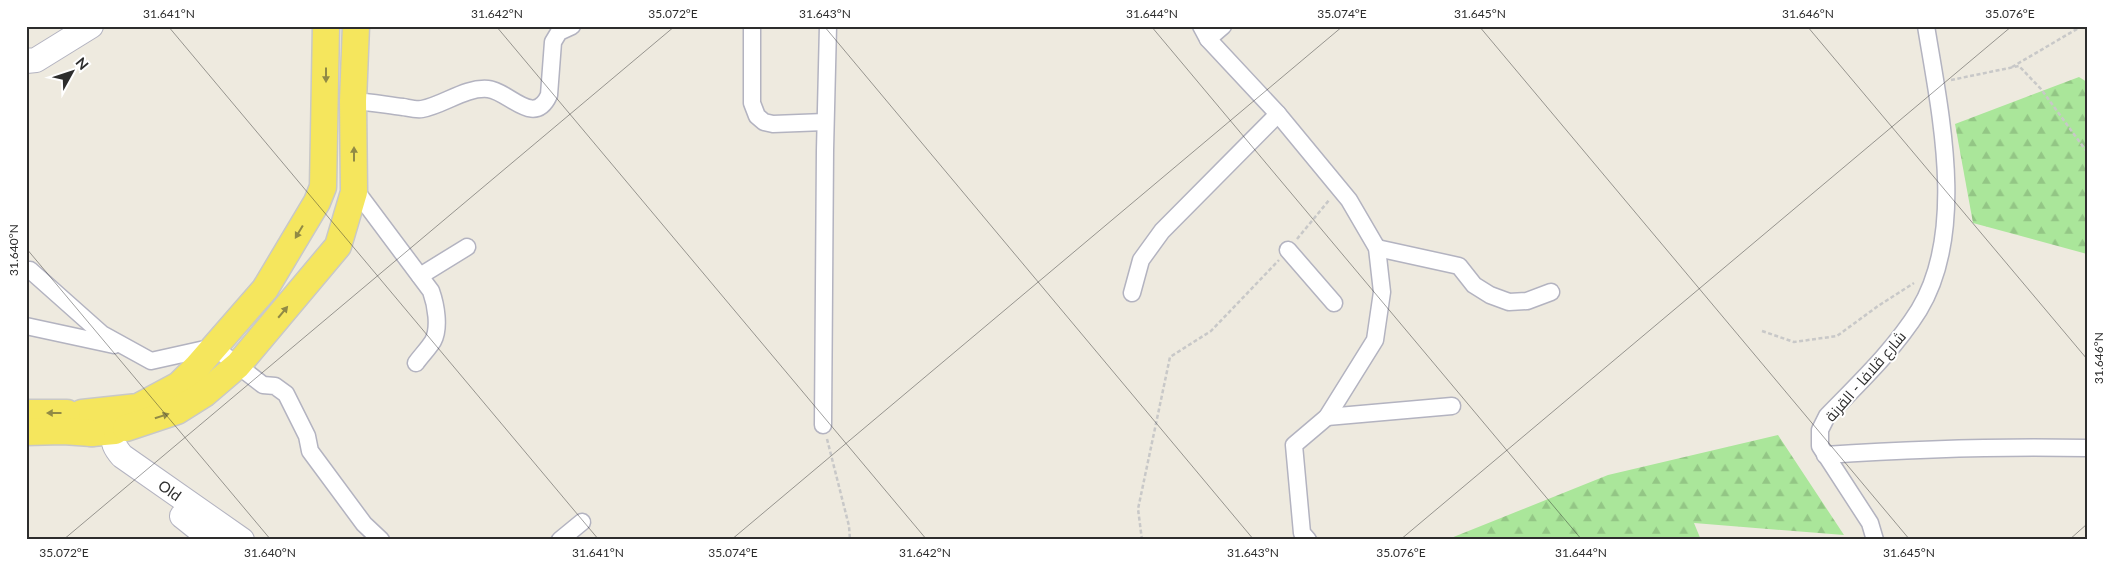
<svg xmlns="http://www.w3.org/2000/svg" width="2113" height="566" viewBox="0 0 2113 566" font-family="Lato,Cairo,sans-serif">
  <style>
    .forest { fill: url(#forest-firs) }
    .lines { fill: none; stroke-linecap: round; stroke-linejoin: round }
    .street-casing { stroke: #b3b3c0; stroke-width: 19 }
    .secondary-casing { stroke: #b3b3c0; stroke-width: 26 }
    .primary-casing { stroke: #c8c8c8; stroke-width: 29 }
    .path { stroke: #c8c8c8; stroke-width: 2.5; stroke-dasharray: 4 2.5; stroke-linecap: butt }
    .street { stroke: #fff; stroke-width: 16 }
    .secondary { stroke: #fff; stroke-width: 24 }
    .primary { stroke: #f5e65d; stroke-width: 26 }
    .oneway { fill: #918a45 }
    .ticks { fill: none; stroke: #2d2d2d; stroke-width: 1; stroke-opacity: 0.45 }
    .labels { text-anchor: middle; dominant-baseline: central; stroke-width: 4; stroke-linejoin: round; paint-order: stroke }
    .street-label { font-size: 15px; fill: #2d2d2d; stroke: #fff }
    .neatline { fill: none; stroke: #2d2d2d; stroke-width: 2 }
    .ticks-label { font-size: 12px; text-anchor: middle; fill: #2d2d2d }
  </style>
  <defs>
    <pattern id="forest-firs" width="22" height="20" patternUnits="userSpaceOnUse" patternTransform="scale(1.25)"><rect width="22" height="20" fill="#aae69a"/><path d="M5 1l3.5 6h-7zM16 11l3.5 6h-7z" fill="#93c685"/></pattern>
  </defs>
  <rect width="100%" height="100%" fill="#eeeadf"/>
  <g class="forest">
    <path d="M 2079,77 L 2087,82 L 2087,254 L 1973,223 L 1955,124 Z"/>
    <path d="M 1778,435 L 1844,535 L 1694,523 L 1701,540 L 1446,540 L 1608,475 Z"/>
  </g>
  <g class="lines">
    <defs>
      <g id="street">
        <path d="M 752,26 L 752,103 L 757,116 L 764,122 L 773,124 L 825,122"/>
        <path d="M 1201,26 L 1208,39 L 1278,114 L 1349,200 L 1377,248 L 1382,292 L 1375,340 L 1327,417 L 1294,445 L 1302,533 L 1308,540"/>
        <path d="M 1208,39 L 1223,26"/>
        <path d="M 353,101 C 370,102 386,105 403,107 C 409,108 416,110 422,109 C 444,105 465,87 488,89 C 509,91 534,128 549,95 L 553,42 L 559,32 L 572,26"/>
        <path d="M 354,188 L 431,291 C 436,305 440,328 433,341 C 428,349 421,356 416,363"/>
        <path d="M 1377,248 L 1459,266 L 1474,285 L 1490,295 L 1509,302 L 1527,301 L 1551,292"/>
        <path d="M 1288,250 L 1334,303"/>
        <path d="M 30,270 L 102,334 L 151,361 L 214,347 L 263,385 L 275,386 L 286,394 L 307,436 L 310,451 L 364,524 L 381,540"/>
        <path d="M 420,276 L 467,247"/>
        <path d="M 1132,293 L 1141,260 L 1162,231 L 1278,114"/>
        <path d="M 26,326 L 114,345"/>
        <path d="M 1327,417 L 1452,406"/>
        <path d="M 823,425 L 825,150 L 828,26"/>
        <path d="M 1825,455 C 1913,449 1999,446 2087,448"/>
        <path d="M 560,540 L 582,522"/>
        <path d="M 1875,540 L 1870,523 L 1820,446 L 1820,430 L 1827,416 C 1860,382 1894,350 1919,310 C 1967,231 1940,112 1926,26"/>
      </g>
      <g id="secondary">
        <path d="M 26,61 L 36,60 L 91,26"/>
        <path d="M 113,431 C 112,442 115,448 122,456 L 242,540"/>
        <path d="M 182,516 L 212,540"/>
      </g>
      <g id="primary">
        <path d="M 109,410 L 115,431 L 92,433 L 82,413 L 138,407 L 179,385 L 196,368 L 265,289 L 317,202 L 323,187 L 326,26"/>
        <path d="M 26,413 L 67,413"/>
        <path d="M 126,428 L 177,411 L 204,394 L 238,365 L 338,246 L 354,192 L 353,101 L 356,26"/>
        <path d="M 26,432 L 63,431 L 92,433"/>
      </g>
    </defs>
    <use href="#street" class="street-casing"/>
    <use href="#secondary" class="secondary-casing"/>
    <use href="#primary" class="primary-casing"/>
    <g class="path">
      <path d="M 2012,67 L 2082,26"/>
      <path d="M 1951,80 L 2019,66 L 2041,89 L 2087,152"/>
      <path d="M 1297,239 L 1330,199"/>
      <path d="M 1762,331 L 1794,342 L 1837,336 L 1878,306 L 1914,283"/>
      <path d="M 827,439 L 849,526 L 850,540"/>
      <path d="M 1142,540 L 1138,509 L 1170,357 L 1211,331 L 1279,260"/>
    </g>
    <use href="#street" class="street"/>
    <use href="#secondary" class="secondary"/>
    <use href="#primary" class="primary"/>
  </g>
  <defs><path id="oneway-solid" d="M-6-.8H1V-3.2L6.5 0L1 3.2V.8H-6Z" transform="scale(1.25)"/></defs>
  <g class="oneway">
    <use href="#oneway-solid" transform="translate(326 75) rotate(90)"/>
    <use href="#oneway-solid" transform="translate(354 154) rotate(-90)"/>
    <use href="#oneway-solid" transform="translate(299 232) rotate(121)"/>
    <use href="#oneway-solid" transform="translate(283 312) rotate(-50)"/>
    <use href="#oneway-solid" transform="translate(54 413) rotate(180)"/>
    <use href="#oneway-solid" transform="translate(162 416) rotate(-18)"/>
  </g>
  <path class="ticks" d="M 168,26 L 599,540M 496,26 L 927,540M 824,26 L 1254,540M 1151,26 L 1582,540M 1479,26 L 1910,540M 1807,26 L 2087,359M 26,248 L 271,540M 63,540 L 675,26M 731,540 L 1343,26M 1400,540 L 2012,26M 2069,540 L 2087,524"/>
  <g class="labels">
    <g class="street-label">
      <text transform="translate(1865 376) rotate(-49)">شارع قلافا - القرنة</text>
      <text transform="translate(170 490) rotate(35)">Old</text>
    </g>
  </g>
  <rect width="2113" height="566" fill="none" stroke="#ffffff" stroke-width="55"/>
  <g transform="translate(72 72) rotate(50)" stroke="#ffffff" stroke-width="4" paint-order="stroke">
  <path d="M0-4L9 19L0 12L-9 19Z" fill="#2d2d2d"/>
  <text y="-8" font-size="14" font-weight="bold" text-anchor="middle" fill="#2d2d2d">N</text>
  </g>
  <rect x="28" y="28" width="2058" height="510" class="neatline"/>
  <g class="ticks-label">
    <text x="169" y="18">31.641°N</text>
    <text x="497" y="18">31.642°N</text>
    <text x="673" y="18">35.072°E</text>
    <text x="825" y="18">31.643°N</text>
    <text x="1152" y="18">31.644°N</text>
    <text x="1342" y="18">35.074°E</text>
    <text x="1480" y="18">31.645°N</text>
    <text x="1808" y="18">31.646°N</text>
    <text x="2010" y="18">35.076°E</text>
    <text transform="translate(14 250) rotate(-90)" y="4">31.640°N</text>
    <text transform="translate(2099 358) rotate(-90)" y="4">31.646°N</text>
    <text x="64" y="557">35.072°E</text>
    <text x="270" y="557">31.640°N</text>
    <text x="598" y="557">31.641°N</text>
    <text x="733" y="557">35.074°E</text>
    <text x="925" y="557">31.642°N</text>
    <text x="1253" y="557">31.643°N</text>
    <text x="1401" y="557">35.076°E</text>
    <text x="1581" y="557">31.644°N</text>
    <text x="1909" y="557">31.645°N</text>
  </g>
</svg>
